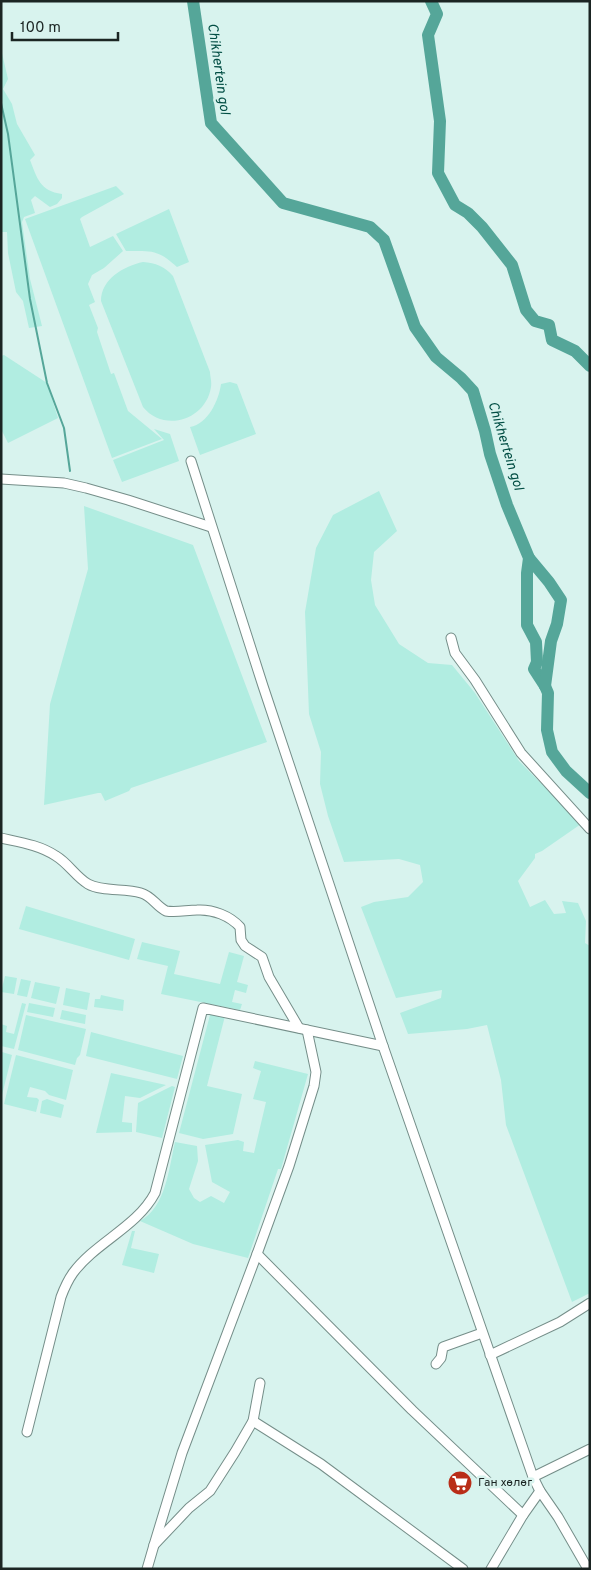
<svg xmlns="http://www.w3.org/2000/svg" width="591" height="1570" viewBox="0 0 591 1570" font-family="Overpass,sans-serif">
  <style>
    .green { fill: #b1ede1 }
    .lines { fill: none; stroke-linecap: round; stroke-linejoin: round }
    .stream { stroke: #55a699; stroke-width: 2 }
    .river { stroke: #55a699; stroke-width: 12 }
    .street-casing { stroke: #758e89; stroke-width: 11 }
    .street { stroke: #fff; stroke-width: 9 }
    .labels { text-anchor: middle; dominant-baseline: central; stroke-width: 5; stroke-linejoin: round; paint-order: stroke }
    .poi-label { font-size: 12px; fill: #1b2523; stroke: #d8f3ee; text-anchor: start }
    .water-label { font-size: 14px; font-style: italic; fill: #024e44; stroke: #d8f3ee }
  </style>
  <rect width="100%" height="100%" fill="#d8f3ee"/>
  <g class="green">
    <path d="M 1,49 L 8,79 L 3,89 L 12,104 L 17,124 L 35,155 L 30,160 C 37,178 40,191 62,194 L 62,198 L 57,204 L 50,207 L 35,196 L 31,200 L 35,213 L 24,217 L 22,222 L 30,279 L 42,326 L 29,328 L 23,301 L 16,292 L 8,253 L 7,232 L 1,232 Z"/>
    <path d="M 116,186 L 124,194 L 82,217 L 80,219 L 90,247 L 113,236 L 123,251 L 104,268 L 92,275 L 88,284 L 95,302 L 89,305 L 98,328 L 97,332 L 111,374 L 114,373 L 128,411 L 162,439 L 112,458 L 25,219 Z"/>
    <path d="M 169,209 L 189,262 L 177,267 C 157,249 152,251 126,251 L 116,234 Z"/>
    <path d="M 143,262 C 156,263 164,266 173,276 L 210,372 C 210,376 212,382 211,387 C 206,420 164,433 143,407 L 101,301 C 101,279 124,266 143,262 Z"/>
    <path d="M 4,355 L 47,383 L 58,418 L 8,443 L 1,429 L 1,356 Z"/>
    <path d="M 230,382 L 237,384 L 256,434 L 200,455 L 190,427 C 208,424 219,400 221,384 Z"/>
    <path d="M 154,429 L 170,434 L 179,461 L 122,482 L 113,460 L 164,440 Z"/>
    <path d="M 379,491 L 397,531 L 374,552 L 371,580 L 375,605 L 399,644 L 428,663 L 452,665 L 475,693 L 519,761 L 581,824 L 542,851 L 535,854 L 535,858 L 518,881 L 530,907 L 545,900 L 554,914 L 566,913 L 562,901 L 578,903 L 586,921 L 585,943 L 590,946 L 590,1293 L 572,1302 L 506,1125 L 501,1080 L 487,1025 L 467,1029 L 408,1034 L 400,1013 L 441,998 L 442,990 L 396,998 L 361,907 L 374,902 L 408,897 L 423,882 L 420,865 L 399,859 L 344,862 L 328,816 L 320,784 L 321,752 L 309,714 L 305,612 L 316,548 L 333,515 Z"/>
    <path d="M 84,506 L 193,545 L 267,742 L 131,788 L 129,791 L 105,801 L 101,793 L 98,793 L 44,805 L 50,704 L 88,569 Z"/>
    <path d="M 26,906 L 135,939 L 129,960 L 19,929 Z"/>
    <path d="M 142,942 L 180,951 L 174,974 L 220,984 L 229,952 L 244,956 L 237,982 L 248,985 L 246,993 L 235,990 L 232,1002 L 242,1004 L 240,1010 L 161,994 L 168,966 L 137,959 Z"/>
    <path d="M 5,976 L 17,978 L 14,994 L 1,992 Z"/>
    <path d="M 21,979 L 31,981 L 27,997 L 17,995 Z"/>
    <path d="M 35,982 L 60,987 L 56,1004 L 31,998 Z"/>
    <path d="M 66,988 L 90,993 L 87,1010 L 63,1005 Z"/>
    <path d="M 101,995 L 124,1000 L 123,1011 L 94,1007 L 95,999 L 100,999 Z"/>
    <path d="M 22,1003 L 26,1004 L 14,1049 L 1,1046 L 1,1024 L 7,1026 L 6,1032 L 14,1034 Z"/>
    <path d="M 29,1003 L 55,1008 L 53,1017 L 27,1012 Z"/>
    <path d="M 62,1010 L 86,1015 L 85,1024 L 60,1019 Z"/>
    <path d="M 213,1013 L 225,1016 L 207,1086 L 242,1094 L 233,1134 L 203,1139 L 179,1133 L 210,1015 Z"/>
    <path d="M 26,1015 L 86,1029 L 80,1055 L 77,1058 L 75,1065 L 18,1050 Z"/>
    <path d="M 91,1032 L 183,1056 L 177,1079 L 86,1056 Z"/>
    <path d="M 2,1052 L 12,1055 L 1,1099 L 1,1056 Z"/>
    <path d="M 16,1055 L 73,1070 L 66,1100 L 49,1095 L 45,1091 L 30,1087 L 27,1097 L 37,1098 L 39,1100 L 36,1112 L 4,1104 Z"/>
    <path d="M 255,1061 L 308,1074 L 281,1169 L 278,1169 L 248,1258 L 193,1244 L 140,1221 C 166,1207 169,1168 175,1142 L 197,1146 L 198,1161 L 189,1189 L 194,1198 L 200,1202 L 211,1196 L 224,1203 L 230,1192 L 212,1182 L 205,1145 L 238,1140 L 244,1142 L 243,1151 L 254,1153 L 266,1102 L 253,1099 L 261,1071 L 253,1068 Z"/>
    <path d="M 111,1073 L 166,1085 L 140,1098 L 125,1096 L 122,1122 L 132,1123 L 132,1132 L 96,1133 Z"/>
    <path d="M 172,1086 L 175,1087 L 162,1138 L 136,1132 L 138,1103 Z"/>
    <path d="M 47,1099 L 64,1105 L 61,1118 L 40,1113 L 42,1101 Z"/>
    <path d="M 132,1231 L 135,1231 L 131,1248 L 159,1254 L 154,1273 L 122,1265 Z"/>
  </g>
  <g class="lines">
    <path class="stream" d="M 1,103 L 8,134 L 30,299 L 47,383 L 64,428 L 70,471"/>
    <g class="river">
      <path d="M 193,1 L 211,123 L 283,203 L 370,227 L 384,240 L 415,327 L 436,357 L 461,378 L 473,391 L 485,431 L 490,454 L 507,505 L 529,558 L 527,573 L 527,625 L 536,642 L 537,662 L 534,669 L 545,686 L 548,693 L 547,730 L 552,752 L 566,771 L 590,793"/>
      <path d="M 431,1 L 437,14 L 428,35 L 440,121 L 438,173 L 455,205 L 468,213 L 482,227 L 512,265 L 526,310 L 535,321 L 549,325 L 552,340 L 575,351 L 590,366"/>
      <path d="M 529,558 L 549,582 L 561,600 L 557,624 L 551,641 L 545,686"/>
    </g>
    <defs>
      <g id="street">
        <path d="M 191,461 L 263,686 L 383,1046 L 533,1477 L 540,1491 L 558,1517 L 588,1569"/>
        <path d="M 1,479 L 64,483 L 86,488 L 128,500 L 211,527"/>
        <path d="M 451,638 L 455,653 L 475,680 L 521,753 L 590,829"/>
        <path d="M 1,838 C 19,842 40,845 56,856 C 68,863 76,877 88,884 C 102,892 125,888 141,893 C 152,896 156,906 166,911 C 176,913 187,910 197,910 C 213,909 230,916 240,927 L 241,940 L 245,946 L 262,957 L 269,977 L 299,1028"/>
        <path d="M 257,1254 L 412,1410 L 523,1515"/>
        <path d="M 490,1355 L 560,1322 L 590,1303"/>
        <path d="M 436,1364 L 441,1358 L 443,1347 L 482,1333"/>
        <path d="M 253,1421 L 321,1464 L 463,1569"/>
        <path d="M 27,1432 L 61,1297 C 64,1289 68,1280 73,1273 C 96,1242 137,1227 155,1193 L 203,1008 L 383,1046"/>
        <path d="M 533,1477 L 590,1449"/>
        <path d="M 154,1545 L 182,1453 L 257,1254 L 289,1166 L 314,1086 L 316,1072 L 307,1030"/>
        <path d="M 147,1569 L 154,1545 L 189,1508 L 210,1491 L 235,1452 L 253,1421 L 260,1383"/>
        <path d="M 491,1569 L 523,1515 L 540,1491"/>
      </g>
    </defs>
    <use href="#street" class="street-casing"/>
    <use href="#street" class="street"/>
  </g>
  <defs>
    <symbol id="supermarket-disc" viewBox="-11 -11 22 22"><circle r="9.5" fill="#b92d18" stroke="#d8f3ee"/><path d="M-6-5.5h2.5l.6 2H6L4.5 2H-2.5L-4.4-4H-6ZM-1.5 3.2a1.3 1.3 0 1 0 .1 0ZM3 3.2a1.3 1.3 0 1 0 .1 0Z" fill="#fff"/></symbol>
  </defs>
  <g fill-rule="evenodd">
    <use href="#supermarket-disc" x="446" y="1469" width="28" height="28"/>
  </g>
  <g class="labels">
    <g class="poi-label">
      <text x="478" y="1483">Ган хөлөг</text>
    </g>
    <g class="water-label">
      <text transform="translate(218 69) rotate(82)">Chikhertein gol</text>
      <text transform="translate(505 446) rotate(73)">Chikhertein gol</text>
    </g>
  </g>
  <rect width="591" height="1570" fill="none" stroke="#1b2523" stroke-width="5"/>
  <path d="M12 32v8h106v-8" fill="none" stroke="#1b2523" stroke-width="2.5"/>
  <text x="20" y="32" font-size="15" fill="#1b2523" stroke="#d8f3ee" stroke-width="4" paint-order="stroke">100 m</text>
</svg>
